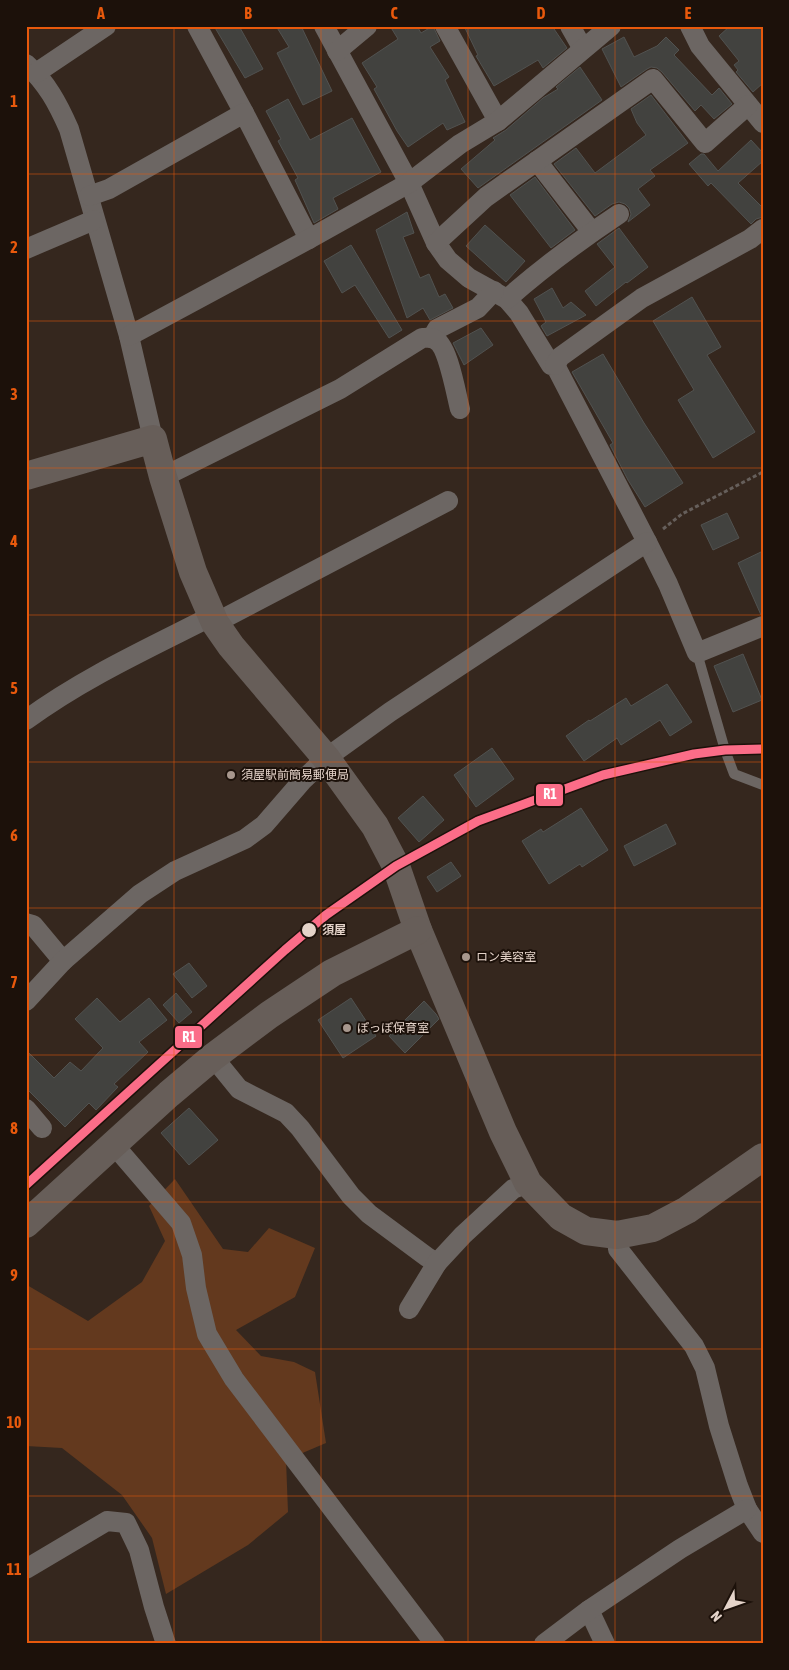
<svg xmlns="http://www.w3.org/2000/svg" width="789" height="1670" viewBox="0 0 789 1670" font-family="'Asap Condensed','Noto Sans JP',sans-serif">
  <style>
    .green { fill: #63391e }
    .building { fill: #42423f; stroke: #515250 }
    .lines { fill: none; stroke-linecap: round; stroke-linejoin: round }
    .path { stroke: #665f5b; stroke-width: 3; stroke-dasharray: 4 2.5; stroke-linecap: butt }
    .lane { stroke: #6c6663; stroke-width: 10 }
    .street { stroke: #6c6663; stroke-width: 20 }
    .secondary { stroke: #675e59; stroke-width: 28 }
    .rail-1-casing { stroke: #1c110a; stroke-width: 12 }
    .rail-1 { stroke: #fb6d88; stroke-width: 9 }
    .grid { fill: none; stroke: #e8590c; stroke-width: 1; stroke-opacity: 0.55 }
    .poi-dot { fill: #a7978d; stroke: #1c110a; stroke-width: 2 }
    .stop-dot { fill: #e4d3c9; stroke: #1c110a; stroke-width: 2 }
    .labels { text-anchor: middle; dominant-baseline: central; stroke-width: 4; stroke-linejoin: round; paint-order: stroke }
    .poi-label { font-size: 12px; fill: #e4d3c9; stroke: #1c110a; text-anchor: start }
    .stop-label { font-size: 12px; font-weight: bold; fill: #e4d3c9; stroke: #1c110a; text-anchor: start }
    .line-badge { stroke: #1c110a; stroke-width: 2 }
    .badge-label { font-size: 14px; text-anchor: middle; font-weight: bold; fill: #fff }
    .neatline { fill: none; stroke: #e8590c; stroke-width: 2 }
    .grid-label { font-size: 16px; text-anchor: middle; font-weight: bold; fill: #e8590c }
  </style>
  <rect width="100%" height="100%" fill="#35271e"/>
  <path class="green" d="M 175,1179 L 223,1249 L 248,1252 L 269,1228 L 315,1248 L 295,1297 L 236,1330 L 261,1356 L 294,1362 L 315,1372 L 326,1443 L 286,1460 L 288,1512 L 248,1545 L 166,1594 L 152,1538 L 122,1495 L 62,1448 L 26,1446 L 26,1286 L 27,1285 L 88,1321 L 142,1282 L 165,1241 L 149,1206 Z"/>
  <g class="building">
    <path d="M 214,26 L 239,26 L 263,69 L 245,78 Z"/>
    <path d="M 276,26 L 301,26 L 332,91 L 303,105 L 277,53 L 289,47 Z"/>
    <path d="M 390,26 L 417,26 L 421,33 L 433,26 L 440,41 L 430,47 L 449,77 L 445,80 L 465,122 L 447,130 L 443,123 L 408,147 L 397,131 L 374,89 L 377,87 L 362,63 L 398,39 Z"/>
    <path d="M 464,26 L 552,26 L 567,48 L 543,68 L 538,60 L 494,86 L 476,56 L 478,55 Z"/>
    <path d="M 730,26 L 763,26 L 763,83 L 753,92 L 736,72 L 738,70 L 734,65 L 739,61 L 719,36 Z"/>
    <path d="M 624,37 L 634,57 L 657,46 L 666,37 L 679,50 L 674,55 L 712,95 L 719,88 L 732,104 L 714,119 L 701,105 L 695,111 L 662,72 L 657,68 L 651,67 L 647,69 L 621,87 L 602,49 Z"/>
    <path d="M 580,67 L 602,100 L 478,188 L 461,169 L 495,140 L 493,138 L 506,130 L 543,98 L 558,89 L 556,87 Z"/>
    <path d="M 651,95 L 688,143 L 650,170 L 655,176 L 638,189 L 650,205 L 628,222 L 631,214 L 629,208 L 625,204 L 619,202 L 612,204 L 595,216 L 554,164 L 576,148 L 595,173 L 646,135 L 637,123 L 631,109 Z"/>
    <path d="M 288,99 L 310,140 L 352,118 L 381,172 L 333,198 L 338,209 L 314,223 L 295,180 L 298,178 L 278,141 L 281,139 L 266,111 Z"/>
    <path d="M 751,140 L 763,153 L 763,161 L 738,183 L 763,208 L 763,217 L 756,219 L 751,224 L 711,183 L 708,186 L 689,164 L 701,154 L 704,154 L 718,171 Z"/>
    <path d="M 535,177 L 575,230 L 551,248 L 510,195 Z"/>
    <path d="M 407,212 L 414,233 L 403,237 L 420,278 L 429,274 L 439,297 L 445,294 L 453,308 L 430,320 L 423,308 L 407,318 L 376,230 Z"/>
    <path d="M 485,225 L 525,261 L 506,282 L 466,246 Z"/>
    <path d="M 619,228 L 648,267 L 627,283 L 626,282 L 596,306 L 585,291 L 615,267 L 597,244 Z"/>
    <path d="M 351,245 L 402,330 L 389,338 L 355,285 L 342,293 L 324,261 Z"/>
    <path d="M 552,288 L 563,308 L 571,302 L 586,315 L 547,336 L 541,326 L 546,322 L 534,299 Z"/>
    <path d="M 692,297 L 721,347 L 707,355 L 755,432 L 713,458 L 678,400 L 694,390 L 653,321 Z"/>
    <path d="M 481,328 L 493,345 L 464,365 L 453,343 Z"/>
    <path d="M 603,354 L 644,423 L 683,483 L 645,507 L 628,480 L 610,445 L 613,443 L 572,372 Z"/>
    <path d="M 727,513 L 739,538 L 713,550 L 701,525 Z"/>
    <path d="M 763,551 L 763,614 L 761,615 L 738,563 Z"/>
    <path d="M 743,654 L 762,700 L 733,712 L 714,666 Z"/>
    <path d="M 667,684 L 692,722 L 670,736 L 660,720 L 621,745 L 617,738 L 584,761 L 566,736 L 589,720 L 590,721 L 626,698 L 631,706 Z"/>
    <path d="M 492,748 L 514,779 L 476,807 L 454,775 Z"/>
    <path d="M 423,796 L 444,820 L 419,842 L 398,818 Z"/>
    <path d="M 581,808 L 608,850 L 582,867 L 580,864 L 549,884 L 522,841 L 541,829 L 543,832 Z"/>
    <path d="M 666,824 L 676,844 L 634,866 L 624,846 Z"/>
    <path d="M 451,862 L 461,876 L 437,892 L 427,877 Z"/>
    <path d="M 189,963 L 207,986 L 192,998 L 173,974 Z"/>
    <path d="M 176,993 L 192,1012 L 179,1023 L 163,1005 Z"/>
    <path d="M 97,998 L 120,1022 L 149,998 L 167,1020 L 139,1042 L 148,1052 L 114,1084 L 118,1087 L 96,1110 L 89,1103 L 65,1127 L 26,1088 L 26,1050 L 54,1078 L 70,1062 L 81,1071 L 103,1048 L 75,1019 Z"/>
    <path d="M 351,998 L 376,1036 L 343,1058 L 318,1020 Z"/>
    <path d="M 424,1001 L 436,1014 L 439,1019 L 405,1053 L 389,1036 Z"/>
    <path d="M 189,1108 L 218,1140 L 189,1165 L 161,1133 Z"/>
  </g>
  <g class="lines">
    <path class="path" d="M 663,529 L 682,514 L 763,472"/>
    <path class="lane" d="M 697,653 L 725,750 L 734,774 L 763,785"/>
    <g class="street">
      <path d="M 197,26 L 244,113"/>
      <path d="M 324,26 L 409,183 L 436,243 L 448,260 L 469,278 L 507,299 L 519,313 L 551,365 L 555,365 L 647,542 L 668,584 L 697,653 L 763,626"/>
      <path d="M 445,26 L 498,121"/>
      <path d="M 570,26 L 583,49"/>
      <path d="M 690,26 L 700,46 L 763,123"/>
      <path d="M 337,51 L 367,26"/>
      <path d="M 26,64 C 47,83 58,104 69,129 L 129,336 L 153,439"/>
      <path d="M 36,73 L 106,26"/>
      <path d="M 537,161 L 592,232"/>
      <path d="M 89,196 L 109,189 L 244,113 L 309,239"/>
      <path d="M 436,243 L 486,197 L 653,79 L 705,143 L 748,105"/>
      <path d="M 26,249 L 94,220"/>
      <path d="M 507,299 C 542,268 580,240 619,214"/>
      <path d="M 129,336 L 309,239 L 409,183 L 460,144 L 498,121 L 611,26"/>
      <path d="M 432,338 L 437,329 L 478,308 L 494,291"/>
      <path d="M 555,365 L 560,357 L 642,298 L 750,239 L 763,229"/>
      <path d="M 163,477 L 340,389 L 422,338 C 425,338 430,337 434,339 C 448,344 456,394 460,409"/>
      <path d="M 215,623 L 448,501"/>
      <path d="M 26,720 C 83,678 149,648 212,616"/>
      <path d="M 26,923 L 33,925 L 63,961"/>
      <path d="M 26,1001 L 63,961 L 140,894 L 175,871 L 245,839 L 264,825 L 303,780 L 326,758 L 390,712 L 647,542"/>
      <path d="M 213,1057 L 239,1089 L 286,1113 L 300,1128 L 351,1196 L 369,1214 L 427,1257 L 437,1263"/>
      <path d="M 26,1109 L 42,1128"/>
      <path d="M 114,1145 L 181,1223 L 192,1255 L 196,1288 L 207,1334 L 234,1379 L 435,1644"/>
      <path d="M 617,1235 L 618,1249 L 694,1346 L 705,1368 L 719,1426 L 738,1486 L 747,1509 L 763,1533"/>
      <path d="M 409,1309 L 437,1263 L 463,1235 L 513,1189 L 528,1183"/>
      <path d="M 26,1569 L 107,1521 L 126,1523 L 139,1550 L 154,1607 L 166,1644"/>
      <path d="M 589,1610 L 605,1644"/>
      <path d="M 544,1644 L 589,1610 L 680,1549 L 747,1509"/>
    </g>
    <g class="secondary">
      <path d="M 26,476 L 153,439 L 163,477 L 193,572 L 215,623 L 231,646 L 326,758 L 375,826 L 396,866 L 418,930 L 503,1132 L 528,1183 L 561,1217 L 586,1231 L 617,1235 L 653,1228 L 687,1210 L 763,1157"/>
      <path d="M 26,1224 L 169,1094 L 213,1057 L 269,1015 L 332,973 L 418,930"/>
    </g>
    <defs>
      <path id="rail-1" d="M 26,1185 L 285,950 L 326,915 L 396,866 L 478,821 L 603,775 L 694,754 L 725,750 L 763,749"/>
    </defs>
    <use href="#rail-1" class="rail-1-casing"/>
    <use href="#rail-1" class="rail-1"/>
  </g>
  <path class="grid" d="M 174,26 L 174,1644M 321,26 L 321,1644M 468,26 L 468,1644M 615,26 L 615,1644M 26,174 L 763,174M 26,321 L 763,321M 26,468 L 763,468M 26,615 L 763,615M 26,762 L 763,762M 26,908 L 763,908M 26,1055 L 763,1055M 26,1202 L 763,1202M 26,1349 L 763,1349M 26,1496 L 763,1496"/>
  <g class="poi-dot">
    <circle cx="231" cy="775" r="5"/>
    <circle cx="466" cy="957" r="5"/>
    <circle cx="347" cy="1028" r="5"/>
  </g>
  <circle class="stop-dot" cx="309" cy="930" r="8"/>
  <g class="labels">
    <g class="poi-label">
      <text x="241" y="775">須屋駅前簡易郵便局</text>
      <text x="476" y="957">ロン美容室</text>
      <text x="357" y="1028">ぽっぽ保育室</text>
    </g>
    <g class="stop-label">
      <text x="322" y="930">須屋</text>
    </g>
  </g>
  <g class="line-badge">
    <rect x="535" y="783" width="29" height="24" rx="5" fill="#fb6d88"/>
    <rect x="174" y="1025" width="29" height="24" rx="5" fill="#fb6d88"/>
  </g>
  <g class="badge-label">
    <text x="550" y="799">R1</text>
    <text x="189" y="1042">R1</text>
  </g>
  <rect width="789" height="1670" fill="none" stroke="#1c110a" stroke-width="55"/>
  <g transform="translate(726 1608) rotate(229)" stroke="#1c110a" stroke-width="4" paint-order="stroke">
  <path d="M0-4L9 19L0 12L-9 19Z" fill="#e4d3c9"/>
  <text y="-8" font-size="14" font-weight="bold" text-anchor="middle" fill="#e4d3c9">N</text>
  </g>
  <rect x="28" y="28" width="734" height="1614" class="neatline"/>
  <g class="grid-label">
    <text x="101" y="19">A</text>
    <text x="248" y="19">B</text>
    <text x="394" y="19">C</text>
    <text x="541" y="19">D</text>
    <text x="688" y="19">E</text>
    <text x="14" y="107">1</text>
    <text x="14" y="253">2</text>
    <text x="14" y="400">3</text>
    <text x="14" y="547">4</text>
    <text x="14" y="694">5</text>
    <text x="14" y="841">6</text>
    <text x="14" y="988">7</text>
    <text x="14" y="1134">8</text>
    <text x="14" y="1281">9</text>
    <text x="14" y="1428">10</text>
    <text x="14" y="1575">11</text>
  </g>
</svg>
